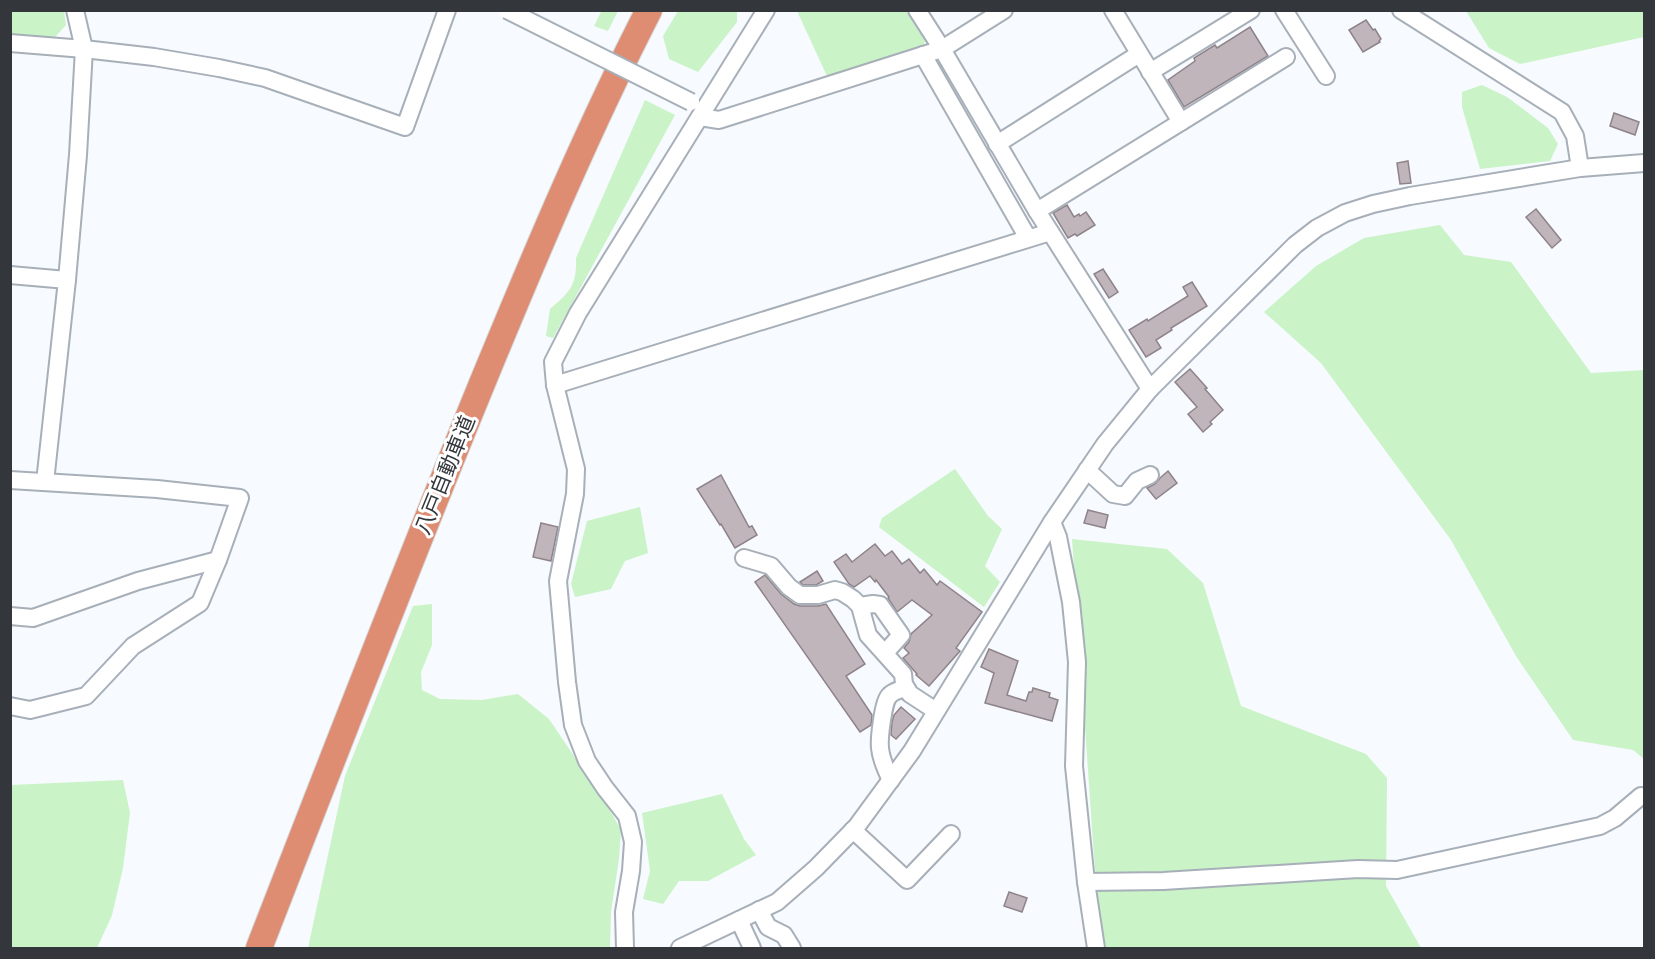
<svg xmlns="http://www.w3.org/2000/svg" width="1655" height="959" viewBox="0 0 1655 959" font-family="Karla,'Noto Sans JP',sans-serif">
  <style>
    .green { fill: #caf3c7 }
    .building { fill: #c1b5bc; stroke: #8e8389; stroke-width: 1.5 }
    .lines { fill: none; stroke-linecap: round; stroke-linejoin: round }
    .minor-casing { stroke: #a7afb9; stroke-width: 20 }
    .highway-casing { stroke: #d6d7d8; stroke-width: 28 }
    .minor { stroke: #fff; stroke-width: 16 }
    .highway { stroke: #de8d73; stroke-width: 26 }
    .minor-bridge-casing { stroke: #a7afb9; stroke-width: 20; stroke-linecap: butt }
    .minor-bridge { stroke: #fff; stroke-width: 16 }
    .labels { text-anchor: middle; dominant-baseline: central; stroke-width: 6; stroke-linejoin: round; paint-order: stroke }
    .street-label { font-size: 21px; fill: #33363a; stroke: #fff }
  </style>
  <rect width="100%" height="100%" fill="#f7fafe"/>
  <g class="green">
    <path d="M 602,10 L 618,11 L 608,31 L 594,26 Z"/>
    <path d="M 10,11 L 64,11 L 66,25 L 55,37 L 45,39 L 11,35 Z"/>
    <path d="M 678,11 L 737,11 L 737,22 L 698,72 L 669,59 L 663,36 Z"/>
    <path d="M 797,11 L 906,11 L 925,41 L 923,48 L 827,76 Z"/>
    <path d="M 1466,11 L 1644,11 L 1644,37 L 1520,64 L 1489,48 Z"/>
    <path d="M 1482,85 L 1507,97 L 1548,128 L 1558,144 L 1550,161 L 1480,169 L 1462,107 L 1462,92 Z"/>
    <path d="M 645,100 L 675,115 L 553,338 L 546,336 L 550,309 C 570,292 577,285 576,258 Z"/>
    <path d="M 1440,225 L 1464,255 L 1511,262 L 1591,373 L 1644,370 L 1644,759 L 1633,750 L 1573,740 L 1516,656 L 1451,540 L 1321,363 L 1264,312 L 1316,266 L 1364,238 Z"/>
    <path d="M 955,469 L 988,516 L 1002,529 L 985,566 L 1000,582 L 984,607 L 879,527 L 882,518 Z"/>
    <path d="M 640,507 L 648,553 L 625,561 L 611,589 L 575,597 L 571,584 L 587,521 Z"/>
    <path d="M 1072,539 L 1167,549 L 1203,583 L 1241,706 L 1366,754 L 1387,778 L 1386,886 L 1421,948 L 1103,948 L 1094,857 Z"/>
    <path d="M 432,604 L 432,645 L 421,672 L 422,690 L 440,699 L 482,700 L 518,694 L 549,719 L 607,805 L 621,830 L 619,859 L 611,912 L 610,948 L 308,948 L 345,776 L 413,606 Z"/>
    <path d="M 123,780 L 130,813 L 123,868 L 112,915 L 97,948 L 11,948 L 11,785 Z"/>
    <path d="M 722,794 L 744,839 L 756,855 L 708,881 L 679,881 L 663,904 L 643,899 L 650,871 L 642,813 Z"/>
  </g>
  <g class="building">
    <path d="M 1366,20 L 1373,30 L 1375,29 L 1381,39 L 1379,41 L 1380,42 L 1363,52 L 1349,30 Z"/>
    <path d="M 1250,27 L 1268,56 L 1184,107 L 1168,80 L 1195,61 L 1194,58 L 1215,45 L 1217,48 Z"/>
    <path d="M 1614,113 L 1639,122 L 1635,135 L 1610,126 Z"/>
    <path d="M 1408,161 L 1411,183 L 1400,184 L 1397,163 Z"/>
    <path d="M 1067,205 L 1074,217 L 1079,214 L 1080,216 L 1086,212 L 1095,225 L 1077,236 L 1075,234 L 1068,238 L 1053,213 Z"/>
    <path d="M 1536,209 L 1561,240 L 1552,248 L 1526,217 Z"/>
    <path d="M 1103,269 L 1118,292 L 1109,298 L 1094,274 Z"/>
    <path d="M 1192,282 L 1207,306 L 1171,328 L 1172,330 L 1156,340 L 1161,348 L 1146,357 L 1129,330 L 1147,319 L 1148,321 L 1188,296 L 1183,287 Z"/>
    <path d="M 1190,369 L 1207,388 L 1205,389 L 1223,410 L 1210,422 L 1212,424 L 1203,432 L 1188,414 L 1197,407 L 1175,382 Z"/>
    <path d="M 1168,471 L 1177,483 L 1156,499 L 1147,488 L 1155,484 L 1160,478 Z"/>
    <path d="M 721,475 L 749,527 L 752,526 L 757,535 L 735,548 L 721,524 L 720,525 L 697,489 Z"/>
    <path d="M 1088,510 L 1108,515 L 1105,528 L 1084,523 Z"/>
    <path d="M 541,523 L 558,527 L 551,561 L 533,557 Z"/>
    <path d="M 875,544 L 885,556 L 892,551 L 902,564 L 909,559 L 920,573 L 924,569 L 937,585 L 940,581 L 982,612 L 956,648 L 960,651 L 929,686 L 916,675 L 917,674 L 903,658 L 909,653 L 904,648 L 909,642 L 911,634 L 932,615 L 912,600 L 897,612 L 888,598 L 889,597 L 876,580 L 875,582 L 870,576 L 854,587 L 849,584 L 834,562 L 846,554 L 852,562 Z"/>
    <path d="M 817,571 L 823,581 L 816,585 L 803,585 L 800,582 Z"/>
    <path d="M 765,575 L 781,594 L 794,604 L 800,606 L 818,606 L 826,604 L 865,664 L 846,676 L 872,715 L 871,725 L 860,732 L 755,582 Z"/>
    <path d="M 989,649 L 1018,661 L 1007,695 L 1026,701 L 1029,692 L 1032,692 L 1033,688 L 1050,693 L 1049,697 L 1058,700 L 1052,721 L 985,703 L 994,673 L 981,667 Z"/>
    <path d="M 901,707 L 915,719 L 896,739 L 891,735 L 892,722 L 894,715 Z"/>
    <path d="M 1009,892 L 1027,898 L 1022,912 L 1004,906 Z"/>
  </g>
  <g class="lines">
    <defs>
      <g id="minor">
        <path d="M 917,10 L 942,49 L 1037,211 L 1150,389"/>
        <path d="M 1113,10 L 1181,122"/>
        <path d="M 1284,10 L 1326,76"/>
        <path d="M 1401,10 L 1562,112 L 1575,136 L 1580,168"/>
        <path d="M 10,43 L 84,49 L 154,57 L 219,68 L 265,78 L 405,127 L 447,10"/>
        <path d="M 923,55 L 1028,238"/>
        <path d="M 1150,72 L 1251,10"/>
        <path d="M 700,117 L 719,120 L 942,49 L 1004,10"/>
        <path d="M 997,144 L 1139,54"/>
        <path d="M 1037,211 L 1286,57"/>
        <path d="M 10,275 L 67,280"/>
        <path d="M 555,385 L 1050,232"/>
        <path d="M 1087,470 L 1113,494 L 1125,496 L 1137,481 L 1150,475"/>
        <path d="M 10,480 L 157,489 L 240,498 L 218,560 L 200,603 L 133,646 L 86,696 L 30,710 L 10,706"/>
        <path d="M 45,482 L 67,280 L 78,155 L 84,49 L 75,10"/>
        <path d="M 1052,522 L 1058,537 L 1071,602 L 1077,662 L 1074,766 L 1086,882 L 1096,948"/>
        <path d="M 744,558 L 771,566 L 789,587 L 800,595 L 818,595 L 835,590 L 842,592 L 853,599 L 860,606 L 868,635 L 903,674 L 904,684 L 910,694 L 936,711"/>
        <path d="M 860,606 L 873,604 L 880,605 L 901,635 L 885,653"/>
        <path d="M 10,616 L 33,618 L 138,581 L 218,560"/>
        <path d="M 891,780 C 886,770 881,759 880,748 C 879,739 883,702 889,696 C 893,691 900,690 906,688"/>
        <path d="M 853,830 L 907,880 L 951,834"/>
        <path d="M 1086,882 L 1163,881 L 1358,869 L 1397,870 L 1600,826 L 1615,818 L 1641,796"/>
        <path d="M 759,910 L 768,927 L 784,935 L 792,948"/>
        <path d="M 739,920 L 752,948"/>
        <path d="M 625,948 L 624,912 L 631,871 L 633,842 L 627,816 L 605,788 L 587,761 L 573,725 L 567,682 L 558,581 L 575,494 L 576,469 L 555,385 L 553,362 L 578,313 L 766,10"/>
        <path d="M 680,948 L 777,902 L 816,868 L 857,826 L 912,751 L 1052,522 L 1105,444 L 1150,389 L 1295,245 L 1317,228 L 1345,213 L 1373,204 L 1410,196 L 1580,168 L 1644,163"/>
      </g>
      <path id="highway" d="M 259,948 C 334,755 409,561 488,369 C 538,248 589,127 649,10"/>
    </defs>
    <use href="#minor" class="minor-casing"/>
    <use href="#highway" class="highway-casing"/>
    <use href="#minor" class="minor"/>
    <use href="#highway" class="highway"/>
    <defs>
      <path id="minor-bridge" d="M 507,10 L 691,102"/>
    </defs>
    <use href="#minor-bridge" class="minor-bridge-casing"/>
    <use href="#minor-bridge" class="minor-bridge"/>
  </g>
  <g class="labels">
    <g class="street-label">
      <text transform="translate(445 475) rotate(-68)">八戸自動車道</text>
    </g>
  </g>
  <rect width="1655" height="959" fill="none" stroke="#33363a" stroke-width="24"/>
</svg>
